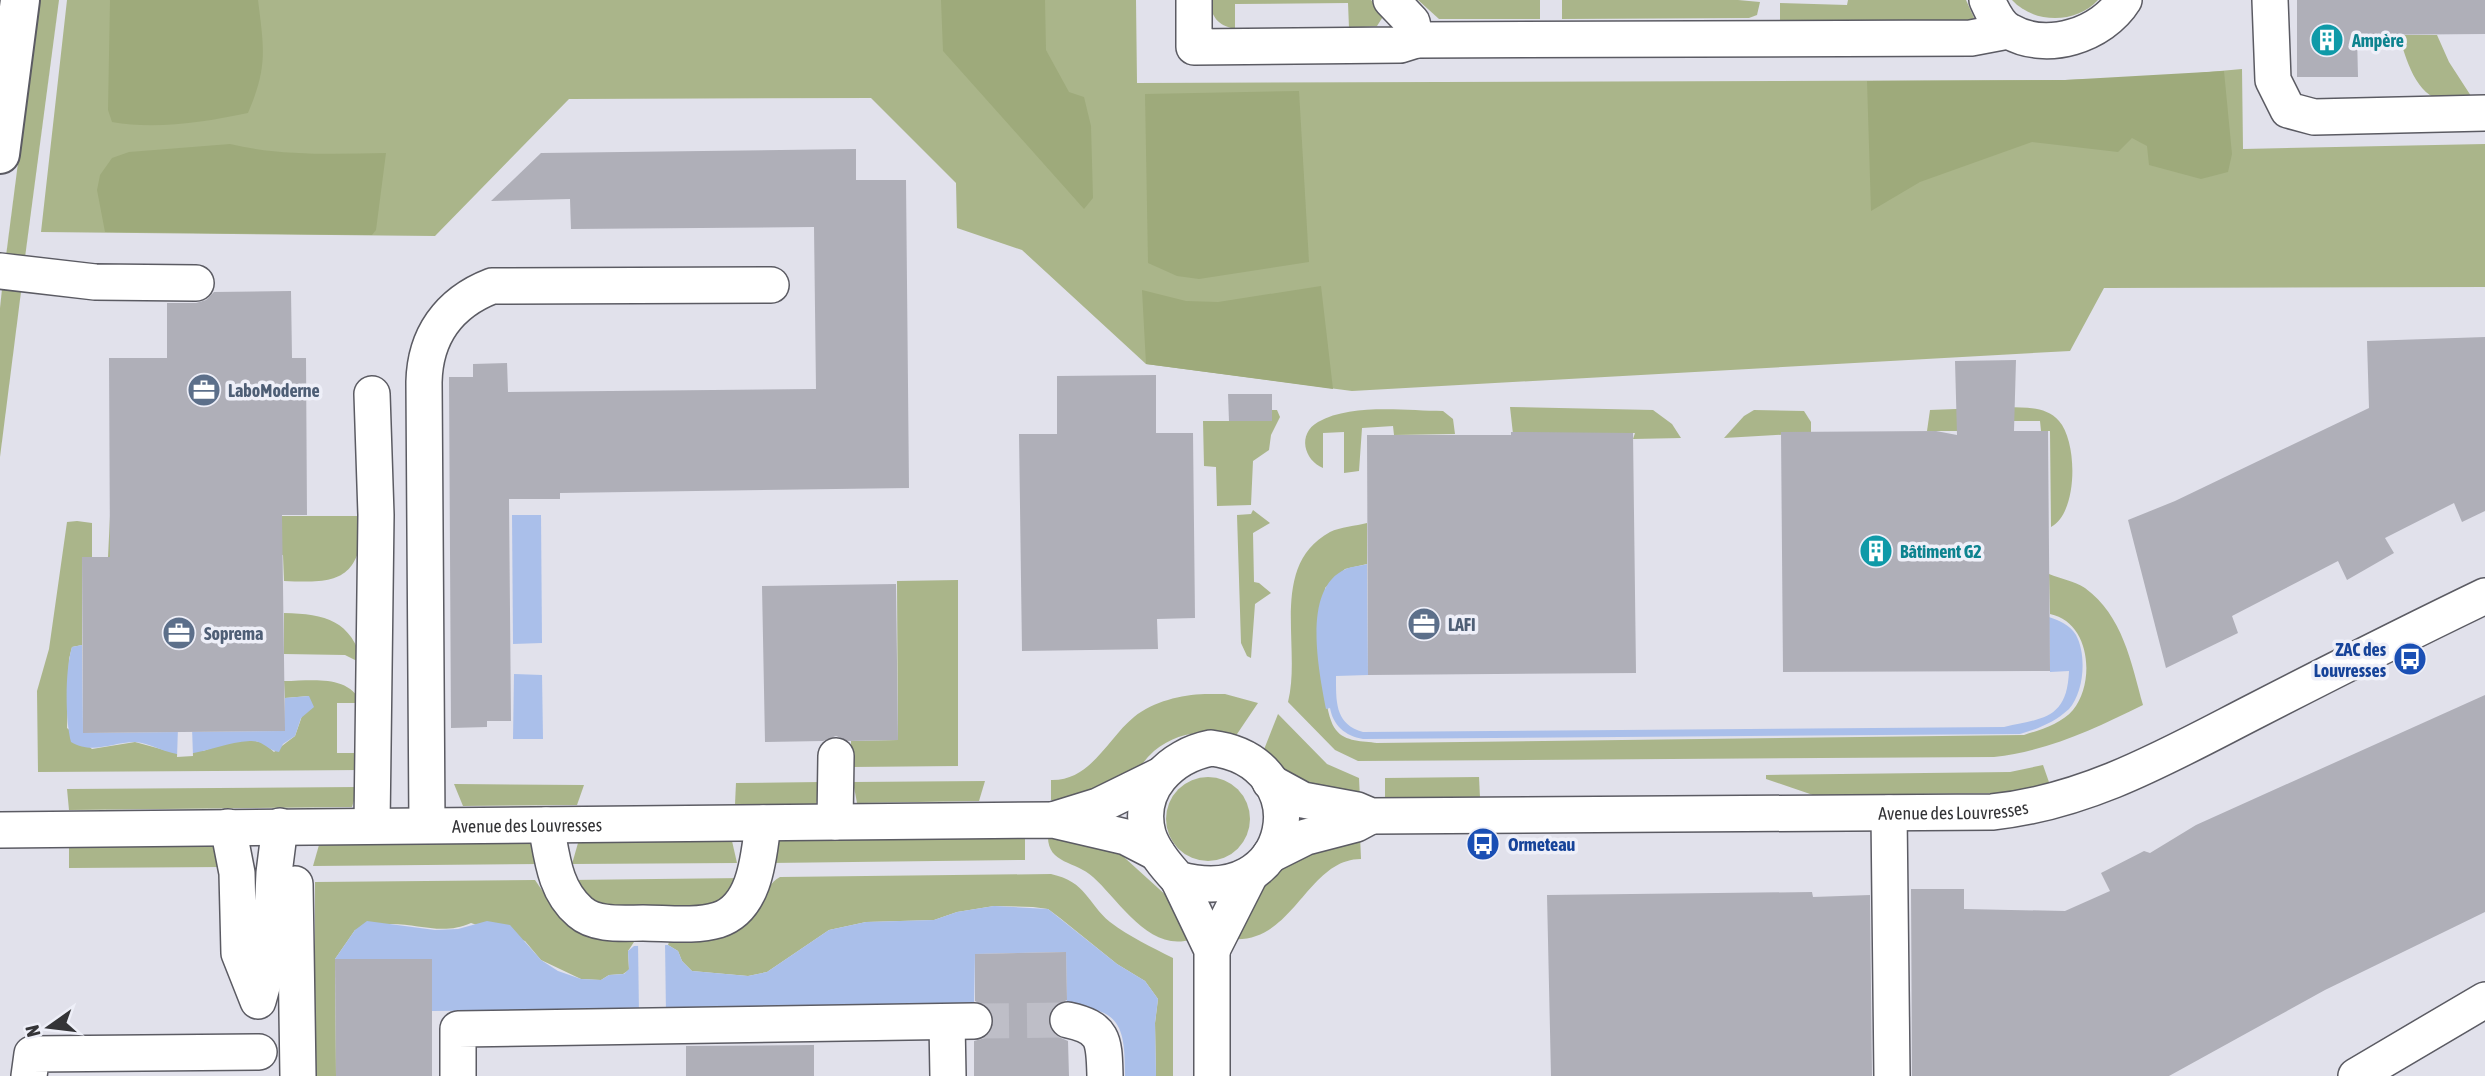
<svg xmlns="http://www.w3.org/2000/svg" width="2485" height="1076" viewBox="0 0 2485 1076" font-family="'Asap Condensed',sans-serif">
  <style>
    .green { fill: #aab58a }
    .forest { fill: #9eaa7b }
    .water { fill: #aabfea }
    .pier { fill: #e1e1eb }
    .building { fill: #afafb8 }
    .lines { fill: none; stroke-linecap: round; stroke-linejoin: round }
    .minor-tunnel { stroke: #bebec7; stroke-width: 35; stroke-dasharray: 35 18; stroke-linecap: butt }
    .minor-casing { stroke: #5b5b63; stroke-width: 38 }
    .major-casing { stroke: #5b5b63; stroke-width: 42 }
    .minor { stroke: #fff; stroke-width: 35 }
    .major { stroke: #fff; stroke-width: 38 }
    .labels { text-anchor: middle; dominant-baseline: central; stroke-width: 7; stroke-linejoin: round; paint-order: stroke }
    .culture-label { font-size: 18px; font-weight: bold; fill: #0d838f; stroke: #eeeff8; text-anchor: start }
    .service-label { font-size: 18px; font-weight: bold; fill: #4e5e75; stroke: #eeeff8; text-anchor: start }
    .transit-label { font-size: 18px; font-weight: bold; fill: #164399; stroke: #eeeff8; text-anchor: end }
    .street-label { font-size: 18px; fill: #343437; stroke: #eeeff8 }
  </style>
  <rect width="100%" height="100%" fill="#e1e1eb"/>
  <g class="green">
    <path d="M 39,0 L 59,0 L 24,265 L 6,256 Z"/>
    <path d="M 67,0 L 1136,0 L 1137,83 L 2065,80 L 2154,77 L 2242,69 L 2243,149 L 2485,144 L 2485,287 L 2104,288 L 2070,351 L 1352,391 L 1146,364 L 1022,250 L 957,228 L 956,183 L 871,98 L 569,99 L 435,236 L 41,232 Z"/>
    <path d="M 1209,0 L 1371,0 L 1384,15 L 1377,26 L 1349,28 L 1348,3 L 1235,4 L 1235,29 C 1217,25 1212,17 1209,0 Z"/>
    <path d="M 1418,0 L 1540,0 L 1540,19 L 1439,19 Z"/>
    <path d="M 1562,0 L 1738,0 L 1760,2 L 1757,15 L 1749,18 L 1562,19 Z"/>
    <path d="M 1848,0 L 1966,0 L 1975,20 L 1974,23 L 1780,28 L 1780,3 L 1847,5 Z"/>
    <path d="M 2012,0 L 2098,0 C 2076,24 2034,24 2012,0 Z"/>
    <path d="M 2399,35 L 2437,35 L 2449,62 L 2471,96 C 2463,97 2452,101 2444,100 C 2416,98 2405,56 2399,35 Z"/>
    <path d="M 13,282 L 22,284 L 0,457 L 0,308 L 2,289 Z"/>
    <path d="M 1510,407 L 1653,410 L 1672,424 L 1681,438 L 1633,439 L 1635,433 L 1513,434 Z"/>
    <path d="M 2008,407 C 2026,408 2046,406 2059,421 C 2078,442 2078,513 2051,527 L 2050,431 L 2041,431 L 2040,421 L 2009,421 L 2008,431 L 1927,431 L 1930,410 Z"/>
    <path d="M 1272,410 L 1277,410 L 1280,417 L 1271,435 L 1269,450 L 1253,461 L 1251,505 L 1217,506 L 1216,467 L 1204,466 L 1203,421 L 1272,421 Z"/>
    <path d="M 1754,410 L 1804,411 L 1811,422 L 1811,433 L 1724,438 L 1744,416 Z"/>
    <path d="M 1443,411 L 1453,419 L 1455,434 L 1394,435 L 1393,426 L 1362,428 L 1359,471 L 1344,473 L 1344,432 L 1323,433 L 1323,468 C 1304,460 1297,434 1318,422 C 1352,403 1406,411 1443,411 Z"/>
    <path d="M 1253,510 L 1270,523 L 1253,533 L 1254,582 L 1259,583 L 1271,593 L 1255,604 L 1251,658 L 1247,656 L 1241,643 L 1237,515 L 1251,514 Z"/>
    <path d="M 110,516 L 365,516 C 359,578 343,584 284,581 L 283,555 L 108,557 Z"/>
    <path d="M 77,521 L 92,523 L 92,557 L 82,558 L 82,645 L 72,647 L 69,659 L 67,728 L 92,749 L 135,742 L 168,751 L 203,751 L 231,741 L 251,740 L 264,743 L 274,752 L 295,736 L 309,696 L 285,698 L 284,681 C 313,681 347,674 362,703 L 337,703 L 337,753 L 362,753 L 361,770 L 38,772 L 37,691 L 49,649 L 67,522 Z"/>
    <path d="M 1367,523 L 1367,564 L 1345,569 L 1325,588 C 1325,620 1318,707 1336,730 C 1345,742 1363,741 1377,743 L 2024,735 C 2040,730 2061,724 2073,710 C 2096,681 2090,622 2050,614 L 2049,574 C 2061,579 2074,581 2085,588 C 2123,616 2131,662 2143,705 C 2094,729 2048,751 1994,757 L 1358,761 L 1335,750 L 1288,702 C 1302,647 1268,566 1330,532 C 1340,527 1356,526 1367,523 Z"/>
    <path d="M 958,580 L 958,766 L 851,767 L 851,741 L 898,740 L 897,581 Z"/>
    <path d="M 284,613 C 326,614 351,620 363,664 L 345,655 L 284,654 Z"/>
    <path d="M 1205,694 L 1225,694 L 1258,703 L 1235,737 C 1208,728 1176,732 1154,751 C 1144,760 1138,771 1128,779 C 1114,790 1067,802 1051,800 L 1051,780 C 1091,781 1107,739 1134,717 C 1154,701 1181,695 1205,694 Z"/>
    <path d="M 1278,714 L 1327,764 L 1359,778 L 1360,799 L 1311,793 L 1263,752 Z"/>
    <path d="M 2043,765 L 2050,785 L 2003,793 L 1813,795 L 1766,779 L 1766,775 L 2010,772 Z"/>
    <path d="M 1479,777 L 1480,798 L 1385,799 L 1385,778 Z"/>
    <circle cx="1208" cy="819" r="42"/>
    <path d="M 985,781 L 979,801 L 857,803 L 853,782 Z"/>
    <path d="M 821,782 L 816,804 L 735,804 L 736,783 Z"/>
    <path d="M 454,784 L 584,785 L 577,805 L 463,806 Z"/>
    <path d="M 358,787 L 352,807 L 69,810 L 67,789 Z"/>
    <path d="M 1360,835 L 1361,859 C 1307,859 1294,944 1232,939 L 1253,893 L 1266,884 L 1289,857 Z"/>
    <path d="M 1048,837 L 1096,840 L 1115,849 L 1169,898 L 1192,939 C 1150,954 1118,899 1093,877 C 1076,861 1048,864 1048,837 Z"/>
    <path d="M 1025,838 L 1025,860 L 770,863 L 776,840 Z"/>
    <path d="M 732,841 L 737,863 L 572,864 L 578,843 Z"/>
    <path d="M 533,842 L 540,864 L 313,866 L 319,845 Z"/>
    <path d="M 216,845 L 222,867 L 69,868 L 69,847 Z"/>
    <path d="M 1051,874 C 1087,882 1087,903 1110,922 C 1130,937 1151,947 1173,958 L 1173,1076 L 1156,1076 L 1155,1023 L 1158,999 L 1145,981 L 1117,964 L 1060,918 L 1048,909 L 1033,907 L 994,906 L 957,912 L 934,920 L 866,922 L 829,930 L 767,972 L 748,976 L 692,971 L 682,961 L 678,951 L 668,945 L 669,942 C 713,941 733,941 760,903 C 768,894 768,883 780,877 Z"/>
    <path d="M 744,878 L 717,909 L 591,906 L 569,880 Z"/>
    <path d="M 535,880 C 571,932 569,936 634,942 L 628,951 L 629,970 L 623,974 L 609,975 L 601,980 L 581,979 L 541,960 L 525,941 L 471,923 C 442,936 418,923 388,924 C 377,925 366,928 355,930 L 335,959 L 336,1076 L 315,1076 L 315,882 Z"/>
  </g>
  <g class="forest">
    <path d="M 110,0 L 258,0 C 264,49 268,66 248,113 C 206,122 155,130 112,122 L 108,110 Z"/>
    <path d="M 941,0 L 1045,0 L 1046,50 L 1069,92 L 1084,97 L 1091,126 L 1093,198 L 1084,209 L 943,51 Z"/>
    <path d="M 2224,71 L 2232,154 L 2228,172 L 2201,179 L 2149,165 L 2147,146 L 2132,138 L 2118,152 L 2032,142 L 1920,182 L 1871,211 L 1867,81 L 2065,80 Z"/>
    <path d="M 1299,91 L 1309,262 L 1199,279 L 1177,276 L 1148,263 L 1145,94 Z"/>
    <path d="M 230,144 C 281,156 334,154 386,153 L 376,230 L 372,235 L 105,232 L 97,190 L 100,175 L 112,158 L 129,152 Z"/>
    <path d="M 1321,286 L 1333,389 L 1146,364 L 1142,290 L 1186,301 L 1218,302 Z"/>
  </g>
  <g class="water">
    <path d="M 512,515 L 541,515 L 542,643 L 513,644 Z"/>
    <path d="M 1367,564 L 1368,675 L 1336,676 C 1336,702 1335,724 1363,732 L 2004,727 C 2044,718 2067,719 2069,671 L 2050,672 L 2049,617 C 2060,621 2070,625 2076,635 C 2087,655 2084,692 2069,709 C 2055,722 2038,729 2020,734 L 1363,739 C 1345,736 1333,725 1330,708 L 1326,709 C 1319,671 1301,588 1346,569 C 1352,566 1361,566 1367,564 Z"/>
    <path d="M 82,645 L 83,733 L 284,731 L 285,698 L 309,696 L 314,707 L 301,718 L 295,736 L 283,744 L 279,752 C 268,751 263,740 250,741 C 228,742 210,751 188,754 C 170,757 152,743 135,742 C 112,742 93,755 71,742 C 65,720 65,669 72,647 Z"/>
    <path d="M 514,674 L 542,675 L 543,739 L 513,739 Z"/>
    <path d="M 994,906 L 1048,909 L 1117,964 L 1145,981 L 1158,999 L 1155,1023 L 1156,1076 L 1125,1076 C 1125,1027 1121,1008 1067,1006 L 1066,952 L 975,954 L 974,1006 L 432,1011 L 432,959 L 335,959 L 355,930 L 367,921 L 435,930 L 458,929 L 487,921 L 510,925 L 541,960 L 558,971 L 581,979 L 601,980 L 609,975 L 624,974 L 629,969 L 628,951 L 634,946 L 668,945 L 678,951 L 682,961 L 692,971 L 748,976 L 767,972 L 829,930 L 866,922 L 934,920 L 957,912 Z"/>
  </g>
  <g class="pier">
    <path d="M 178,728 L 192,728 L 193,756 L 177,757 Z"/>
    <path d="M 638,942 L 665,942 L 666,1014 L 639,1014 Z"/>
  </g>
  <g class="building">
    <path d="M 2297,0 L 2485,0 L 2485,34 L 2357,35 L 2358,77 L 2297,77 Z"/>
    <path d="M 856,149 L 856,180 L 906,180 L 909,488 L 560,493 L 560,499 L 509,499 L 511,721 L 487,721 L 487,727 L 451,728 L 449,377 L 473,377 L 473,364 L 507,363 L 508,392 L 816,389 L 814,227 L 571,229 L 570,199 L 491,201 L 541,153 Z"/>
    <path d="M 291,291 L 292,358 L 306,358 L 307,515 L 282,515 L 285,731 L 83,733 L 82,557 L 110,557 L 109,358 L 167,358 L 167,303 L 196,303 L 206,300 L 214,292 Z"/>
    <path d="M 2485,337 L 2485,511 L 2462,522 L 2454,503 L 2385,538 L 2394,553 L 2347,580 L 2338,561 L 2232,616 L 2238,633 L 2166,668 L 2128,520 L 2175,501 L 2369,408 L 2367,341 Z"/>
    <path d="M 2016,360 L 2014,431 L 2048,431 L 2050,671 L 1783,672 L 1781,432 L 1936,431 L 1957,435 L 1955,361 Z"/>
    <path d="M 1156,375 L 1156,433 L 1193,433 L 1195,618 L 1157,619 L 1158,649 L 1022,651 L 1019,434 L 1057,434 L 1057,376 Z"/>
    <path d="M 1228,394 L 1272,394 L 1272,421 L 1229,421 Z"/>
    <path d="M 1511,432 L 1633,433 L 1636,673 L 1368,675 L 1367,435 L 1511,435 Z"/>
    <path d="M 896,584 L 898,740 L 848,741 L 836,736 L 823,741 L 765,742 L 762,586 Z"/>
    <path d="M 2485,695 L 2485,912 L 2325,990 L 2169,1076 L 1912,1076 L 1911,889 L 1964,889 L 1964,909 L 2065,911 L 2110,891 L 2101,873 L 2144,851 L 2150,853 L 2196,825 Z"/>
    <path d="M 1812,892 L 1813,897 L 1870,895 L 1872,1076 L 1551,1076 L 1547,895 Z"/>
    <path d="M 1066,952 L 1067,1000 L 1053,1006 L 1048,1025 L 1054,1035 L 1068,1041 L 1069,1076 L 974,1076 L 974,1041 L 985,1038 L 994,1021 L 991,1010 L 975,1001 L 975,954 Z"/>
    <path d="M 335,959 L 432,959 L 432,1076 L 336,1076 Z"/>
    <path d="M 814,1045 L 814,1076 L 686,1076 L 686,1046 Z"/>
  </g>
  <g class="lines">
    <path class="minor-tunnel" d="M 974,1021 L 1068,1020"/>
    <defs>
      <g id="minor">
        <path d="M 1194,0 L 1194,47 L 1400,45 L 1416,40 L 1412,22 L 1391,0"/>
        <path d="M 1987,0 C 1992,11 1998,25 2009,31 C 2047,53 2102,35 2124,0"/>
        <path d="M 2270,0 L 2273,80 L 2288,110 L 2314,117 L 2485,113"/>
        <path d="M 1416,40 L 1971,38 L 2008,31"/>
        <path d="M 0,271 L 95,282 L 196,283"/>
        <path d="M 372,394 L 376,515 L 372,825"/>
        <path d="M 1211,748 C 1322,762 1295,913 1178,879 C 1166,866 1153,851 1148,834 C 1136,789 1171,756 1211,748 Z"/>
        <path id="s1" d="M 1270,782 L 1303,800 L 1357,810 L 1371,816 L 1992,812 C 2089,802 2171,754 2257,710 C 2333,671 2408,633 2485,596"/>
        <path d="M 1889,813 L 1892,1076"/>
        <path d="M 1056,819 L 1098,806 L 1161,775"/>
        <path d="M 835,822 L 836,756"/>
        <path d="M 427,825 L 424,382 C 425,337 448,303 492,286 L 771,285"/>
        <path d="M 546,825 C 552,856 554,890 580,912 C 596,926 623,923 643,923 C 666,923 695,927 718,920 C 756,908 759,855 763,823"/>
        <path d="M 228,827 L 237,873 L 239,953 L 258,1001 L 270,958 L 274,873 L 280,826"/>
        <path id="s2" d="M 0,830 L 1053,820 L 1126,837 L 1157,853"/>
        <path d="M 1270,855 L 1306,837 L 1356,824 L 1371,816"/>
        <path d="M 1178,879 L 1212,950 L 1212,1076"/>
        <path d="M 295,884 L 298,1076"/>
        <path d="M 1212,950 L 1250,875"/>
        <path d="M 1068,1020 C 1105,1028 1104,1041 1105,1076"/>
        <path d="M 947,1022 L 948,1076"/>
        <path d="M 29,1076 L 32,1054 L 259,1052"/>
        <path d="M 458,1076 L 458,1029 L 974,1021"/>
        <path d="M 2356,1076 L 2485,1000"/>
      </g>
      <path id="major" d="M 0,154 L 20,0"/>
    </defs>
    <use href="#minor" class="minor-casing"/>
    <use href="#major" class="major-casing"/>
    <use href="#minor" class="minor"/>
    <use href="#major" class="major"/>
  </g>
  <defs>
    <symbol id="building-disc" viewBox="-11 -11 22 22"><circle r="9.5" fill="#0f9aa8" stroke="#eeeff8"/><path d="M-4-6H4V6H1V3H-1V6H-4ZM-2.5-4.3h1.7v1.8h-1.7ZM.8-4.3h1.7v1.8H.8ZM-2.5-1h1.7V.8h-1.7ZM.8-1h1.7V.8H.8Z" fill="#fff"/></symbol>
    <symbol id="office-disc" viewBox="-11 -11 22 22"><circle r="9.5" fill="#5c6f8a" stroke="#eeeff8"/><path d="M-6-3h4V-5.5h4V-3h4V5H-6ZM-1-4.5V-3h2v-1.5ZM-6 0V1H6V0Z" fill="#fff"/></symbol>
    <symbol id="bus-disc" viewBox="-11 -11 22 22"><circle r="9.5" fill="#1a4fb4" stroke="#eeeff8"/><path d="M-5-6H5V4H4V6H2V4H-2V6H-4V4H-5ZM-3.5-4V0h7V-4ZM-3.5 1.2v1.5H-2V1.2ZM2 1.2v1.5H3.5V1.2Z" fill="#fff"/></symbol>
  </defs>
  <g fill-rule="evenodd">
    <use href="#building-disc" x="2308" y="21" width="38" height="38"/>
    <use href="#office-disc" x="185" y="371" width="38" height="38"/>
    <use href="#building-disc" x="1857" y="532" width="38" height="38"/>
    <use href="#office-disc" x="1405" y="605" width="38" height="38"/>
    <use href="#office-disc" x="160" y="614" width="38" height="38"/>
    <use href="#bus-disc" x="2391" y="640" width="38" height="38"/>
    <use href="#bus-disc" x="1464" y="825" width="38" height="38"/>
  </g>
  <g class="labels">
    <g class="culture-label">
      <text x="2352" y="40">Ampère</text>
      <text x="1900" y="551">Bâtiment G2</text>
    </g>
    <g class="service-label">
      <text x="228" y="390">LaboModerne</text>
      <text x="1448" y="624">LAFI</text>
      <text x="204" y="633">Soprema</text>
    </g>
    <g class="transit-label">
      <text x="2386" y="649">ZAC des<tspan x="2386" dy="21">Louvresses</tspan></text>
      <text x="1508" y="844" text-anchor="start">Ormeteau</text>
    </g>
    <g class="street-label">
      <text stroke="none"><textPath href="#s1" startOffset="690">Avenue des Louvresses</textPath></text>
      <text stroke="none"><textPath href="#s2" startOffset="527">Avenue des Louvresses</textPath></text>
    </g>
  </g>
  <g transform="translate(49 1027) rotate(256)" stroke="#eeeff8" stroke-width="5" paint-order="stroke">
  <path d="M0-5L12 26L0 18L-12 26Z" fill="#343437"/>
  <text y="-10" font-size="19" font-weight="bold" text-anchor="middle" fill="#343437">N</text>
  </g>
</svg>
